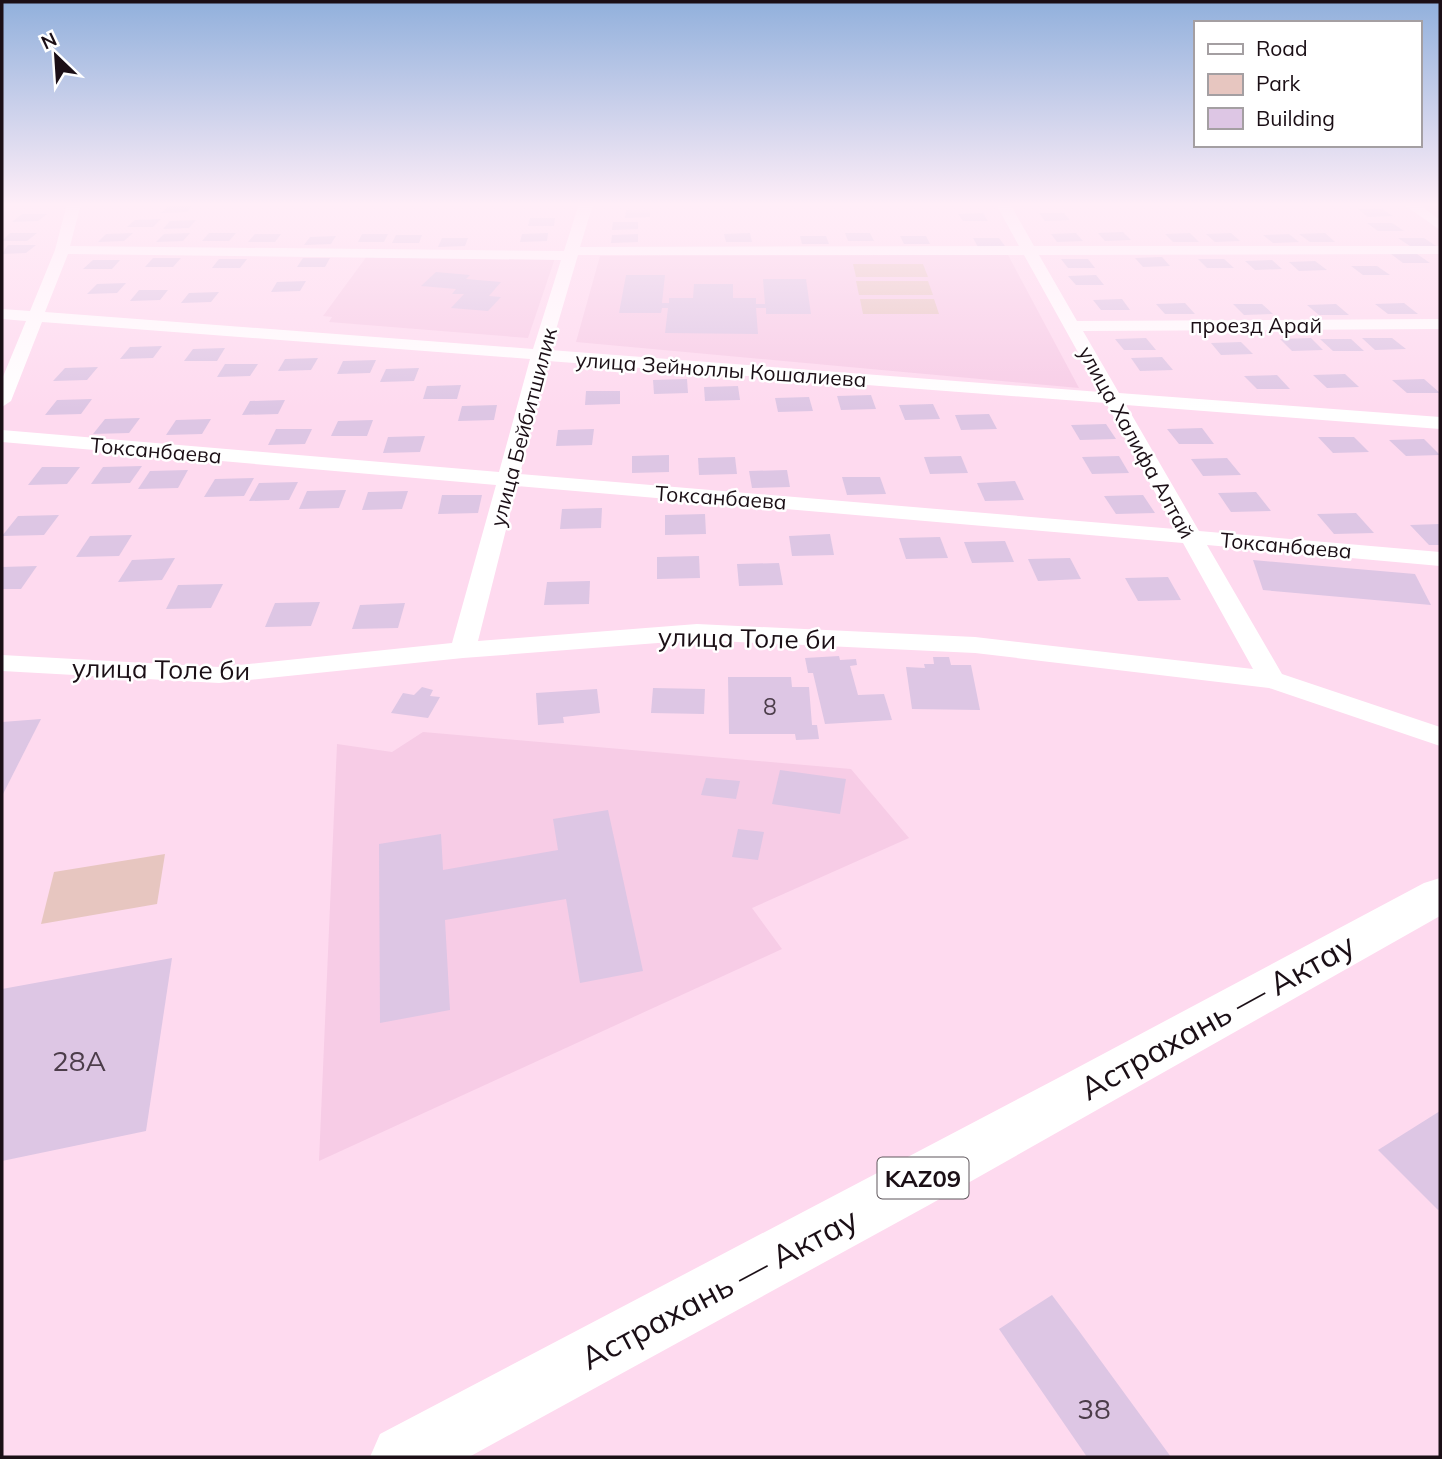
<svg xmlns="http://www.w3.org/2000/svg" width="1442" height="1459" viewBox="0 0 1442 1459" font-family="Mulish,sans-serif">
  <style>
    .built { fill: #f7cce6 }
    .green { fill: #e7c6c0 }
    .building { fill: #ddc6e4 }
    .lines { fill: none; stroke-linecap: round; stroke-linejoin: round }
    .minor { fill: #fff; fill-rule: evenodd }
    .highway { fill: #fff; fill-rule: evenodd }
    .labels { text-anchor: middle; dominant-baseline: central; stroke-width: 5; stroke-linejoin: round; paint-order: stroke }
    .far-street-label { font-size: 21px; fill: #1b0f16; stroke: #fff }
    .number-label { font-size: 23px; fill: #4c3d4a }
    .shield { fill: #fff; stroke: #5f575c; stroke-width: 2 }
    .shield-label { font-size: 24px; font-weight: bold; fill: #1b0f16 }
    .street-label { font-size: 26px; fill: #1b0f16; stroke: #fff }
    .near-number-label { font-size: 28px; fill: #4c3d4a }
    .near-street-label { font-size: 32px; fill: #1b0f16; stroke: #fff }
  </style>
  <rect width="100%" height="100%" fill="#fedaef"/>
  <g class="built">
    <path d="M 1008,255 L 1079,388 L 576,342 L 600,256 Z"/>
    <path d="M 367,256 L 555,258 L 528,338 L 329,322 L 332,317 L 323,316 Z"/>
    <path d="M 423,732 L 851,769 L 909,838 L 752,908 L 782,949 L 319,1161 L 337,744 L 392,752 Z"/>
  </g>
  <g class="green">
    <path d="M 853,264 L 923,264 L 928,277 L 856,277 Z"/>
    <path d="M 856,281 L 928,281 L 933,295 L 859,295 Z"/>
    <path d="M 860,299 L 934,299 L 939,314 L 863,314 Z"/>
    <path d="M 165,854 L 157,904 L 41,924 L 54,872 Z"/>
  </g>
  <g class="building">
    <path d="M 193,205 L 187,212 L 161,213 L 169,206 Z"/>
    <path d="M 1358,209 L 1382,209 L 1393,216 L 1368,217 Z"/>
    <path d="M 626,210 L 650,210 L 650,217 L 625,218 Z"/>
    <path d="M 983,213 L 988,221 L 963,221 L 958,214 Z"/>
    <path d="M 1039,213 L 1064,213 L 1070,220 L 1045,221 Z"/>
    <path d="M 22,214 L 47,214 L 38,221 L 12,222 Z"/>
    <path d="M 530,218 L 555,218 L 554,226 L 528,226 Z"/>
    <path d="M 161,219 L 153,227 L 127,227 L 135,220 Z"/>
    <path d="M 196,220 L 189,228 L 163,229 L 170,221 Z"/>
    <path d="M 613,222 L 638,222 L 638,229 L 612,230 Z"/>
    <path d="M 1367,223 L 1392,223 L 1404,231 L 1378,231 Z"/>
    <path d="M 1123,232 L 1131,240 L 1105,241 L 1098,233 Z"/>
    <path d="M 10,233 L 37,233 L 27,241 L 2,241 Z"/>
    <path d="M 133,233 L 124,241 L 98,242 L 106,234 Z"/>
    <path d="M 190,233 L 183,241 L 156,242 L 164,234 Z"/>
    <path d="M 209,233 L 236,233 L 229,241 L 202,241 Z"/>
    <path d="M 548,233 L 547,241 L 520,242 L 522,234 Z"/>
    <path d="M 750,233 L 752,242 L 726,242 L 724,234 Z"/>
    <path d="M 845,233 L 870,233 L 874,241 L 848,241 Z"/>
    <path d="M 1076,233 L 1083,241 L 1057,242 L 1051,234 Z"/>
    <path d="M 1190,233 L 1199,242 L 1173,242 L 1165,234 Z"/>
    <path d="M 1231,233 L 1240,241 L 1215,242 L 1206,234 Z"/>
    <path d="M 1325,233 L 1335,242 L 1310,242 L 1299,234 Z"/>
    <path d="M 255,234 L 281,234 L 275,242 L 248,242 Z"/>
    <path d="M 362,234 L 388,234 L 384,242 L 358,242 Z"/>
    <path d="M 638,234 L 638,242 L 611,243 L 612,235 Z"/>
    <path d="M 1289,234 L 1299,242 L 1273,243 L 1263,235 Z"/>
    <path d="M 396,235 L 422,235 L 419,243 L 392,243 Z"/>
    <path d="M 336,236 L 331,244 L 304,245 L 310,237 Z"/>
    <path d="M 800,236 L 826,236 L 829,244 L 802,244 Z"/>
    <path d="M 900,236 L 926,236 L 930,244 L 904,244 Z"/>
    <path d="M 442,238 L 468,238 L 465,246 L 438,247 Z"/>
    <path d="M 973,238 L 999,238 L 1005,246 L 978,247 Z"/>
    <path d="M 1398,238 L 1424,238 L 1436,246 L 1410,246 Z"/>
    <path d="M 8,245 L 36,245 L 26,253 L 2,254 Z"/>
    <path d="M 1391,254 L 1417,254 L 1430,263 L 1403,263 Z"/>
    <path d="M 1162,257 L 1170,266 L 1143,267 L 1135,258 Z"/>
    <path d="M 153,258 L 181,258 L 173,267 L 145,267 Z"/>
    <path d="M 303,258 L 330,258 L 325,267 L 297,267 Z"/>
    <path d="M 219,259 L 247,259 L 240,268 L 212,268 Z"/>
    <path d="M 1061,259 L 1088,259 L 1095,268 L 1068,268 Z"/>
    <path d="M 1198,259 L 1224,259 L 1234,268 L 1207,268 Z"/>
    <path d="M 93,260 L 120,260 L 112,269 L 83,269 Z"/>
    <path d="M 1272,260 L 1282,269 L 1255,270 L 1245,261 Z"/>
    <path d="M 1315,261 L 1327,270 L 1299,271 L 1289,262 Z"/>
    <path d="M 1351,266 L 1377,266 L 1390,275 L 1363,275 Z"/>
    <path d="M 436,272 L 470,275 L 466,279 L 501,282 L 489,296 L 501,297 L 488,311 L 451,308 L 464,294 L 452,294 L 456,289 L 421,286 Z"/>
    <path d="M 626,275 L 665,275 L 662,303 L 669,303 L 669,298 L 693,298 L 694,284 L 733,284 L 733,298 L 756,298 L 756,304 L 765,304 L 763,279 L 806,279 L 811,314 L 766,314 L 766,308 L 756,308 L 758,334 L 665,333 L 668,308 L 662,308 L 661,313 L 619,313 Z"/>
    <path d="M 1096,275 L 1104,285 L 1076,285 L 1068,276 Z"/>
    <path d="M 306,281 L 300,291 L 271,292 L 277,282 Z"/>
    <path d="M 126,283 L 117,293 L 87,294 L 97,284 Z"/>
    <path d="M 139,290 L 168,290 L 160,300 L 130,301 Z"/>
    <path d="M 219,292 L 211,302 L 181,303 L 189,293 Z"/>
    <path d="M 1122,299 L 1130,310 L 1101,310 L 1093,300 Z"/>
    <path d="M 1185,303 L 1195,314 L 1165,314 L 1156,304 Z"/>
    <path d="M 1404,303 L 1418,314 L 1388,314 L 1375,304 Z"/>
    <path d="M 1233,304 L 1262,304 L 1273,314 L 1244,315 Z"/>
    <path d="M 1336,304 L 1349,315 L 1319,315 L 1307,305 Z"/>
    <path d="M 1146,338 L 1156,350 L 1124,350 L 1115,339 Z"/>
    <path d="M 1311,338 L 1323,350 L 1292,351 L 1280,339 Z"/>
    <path d="M 1362,338 L 1392,338 L 1406,349 L 1375,350 Z"/>
    <path d="M 1320,339 L 1351,339 L 1364,351 L 1333,351 Z"/>
    <path d="M 1241,342 L 1253,354 L 1221,355 L 1211,343 Z"/>
    <path d="M 162,346 L 153,358 L 120,359 L 130,347 Z"/>
    <path d="M 225,348 L 217,361 L 184,361 L 193,349 Z"/>
    <path d="M 1162,357 L 1173,370 L 1140,371 L 1131,358 Z"/>
    <path d="M 318,358 L 311,370 L 278,371 L 285,359 Z"/>
    <path d="M 376,360 L 370,373 L 337,374 L 343,361 Z"/>
    <path d="M 225,364 L 258,364 L 250,376 L 217,377 Z"/>
    <path d="M 98,367 L 87,380 L 53,381 L 65,368 Z"/>
    <path d="M 419,368 L 414,381 L 380,382 L 386,369 Z"/>
    <path d="M 1345,374 L 1359,387 L 1327,388 L 1313,375 Z"/>
    <path d="M 1277,375 L 1290,389 L 1257,389 L 1244,376 Z"/>
    <path d="M 687,379 L 688,393 L 654,394 L 653,380 Z"/>
    <path d="M 1424,379 L 1440,393 L 1407,393 L 1392,380 Z"/>
    <path d="M 461,385 L 457,399 L 423,399 L 427,386 Z"/>
    <path d="M 738,386 L 740,400 L 705,401 L 704,387 Z"/>
    <path d="M 586,391 L 620,391 L 620,404 L 585,405 Z"/>
    <path d="M 871,395 L 876,409 L 841,410 L 837,396 Z"/>
    <path d="M 809,397 L 813,411 L 778,412 L 775,398 Z"/>
    <path d="M 92,399 L 81,414 L 45,415 L 57,400 Z"/>
    <path d="M 285,400 L 278,414 L 242,415 L 250,401 Z"/>
    <path d="M 933,404 L 940,419 L 905,420 L 899,405 Z"/>
    <path d="M 497,405 L 494,420 L 458,421 L 462,406 Z"/>
    <path d="M 989,414 L 997,429 L 961,430 L 955,415 Z"/>
    <path d="M 140,418 L 129,433 L 93,434 L 105,419 Z"/>
    <path d="M 211,419 L 202,434 L 166,435 L 176,420 Z"/>
    <path d="M 373,420 L 367,436 L 331,436 L 338,421 Z"/>
    <path d="M 1106,424 L 1116,439 L 1080,440 L 1071,425 Z"/>
    <path d="M 1202,428 L 1214,444 L 1179,444 L 1167,429 Z"/>
    <path d="M 276,429 L 312,429 L 305,444 L 268,445 Z"/>
    <path d="M 594,429 L 592,445 L 556,446 L 558,430 Z"/>
    <path d="M 425,436 L 420,452 L 383,453 L 388,437 Z"/>
    <path d="M 1318,437 L 1354,437 L 1369,452 L 1333,453 Z"/>
    <path d="M 1424,439 L 1440,455 L 1406,456 L 1389,440 Z"/>
    <path d="M 669,455 L 669,472 L 632,473 L 632,456 Z"/>
    <path d="M 961,456 L 968,473 L 930,474 L 924,457 Z"/>
    <path d="M 1119,456 L 1129,473 L 1092,474 L 1082,457 Z"/>
    <path d="M 735,457 L 737,474 L 699,475 L 698,458 Z"/>
    <path d="M 1227,458 L 1241,475 L 1203,476 L 1191,459 Z"/>
    <path d="M 142,466 L 130,483 L 91,484 L 103,467 Z"/>
    <path d="M 42,467 L 80,467 L 67,484 L 28,485 Z"/>
    <path d="M 188,470 L 178,488 L 138,489 L 150,471 Z"/>
    <path d="M 787,470 L 790,487 L 752,488 L 749,471 Z"/>
    <path d="M 842,477 L 880,477 L 886,494 L 847,495 Z"/>
    <path d="M 254,478 L 244,496 L 204,497 L 215,479 Z"/>
    <path d="M 1015,481 L 1024,500 L 985,501 L 977,483 Z"/>
    <path d="M 298,482 L 289,500 L 249,501 L 259,483 Z"/>
    <path d="M 346,490 L 339,508 L 299,509 L 307,491 Z"/>
    <path d="M 408,491 L 402,509 L 362,510 L 368,492 Z"/>
    <path d="M 1256,492 L 1271,511 L 1231,512 L 1218,493 Z"/>
    <path d="M 442,495 L 482,495 L 478,513 L 438,514 Z"/>
    <path d="M 1143,495 L 1155,513 L 1116,514 L 1104,496 Z"/>
    <path d="M 602,508 L 601,528 L 560,529 L 562,509 Z"/>
    <path d="M 1356,513 L 1374,533 L 1334,534 L 1317,514 Z"/>
    <path d="M 705,514 L 706,534 L 665,535 L 665,515 Z"/>
    <path d="M 59,515 L 44,535 L 2,536 L 18,516 Z"/>
    <path d="M 1440,524 L 1440,545 L 1429,545 L 1410,525 Z"/>
    <path d="M 830,534 L 834,555 L 792,556 L 789,536 Z"/>
    <path d="M 132,535 L 119,556 L 76,557 L 90,536 Z"/>
    <path d="M 940,537 L 948,558 L 906,559 L 899,538 Z"/>
    <path d="M 1005,541 L 1014,562 L 972,563 L 964,542 Z"/>
    <path d="M 699,556 L 700,578 L 657,579 L 657,557 Z"/>
    <path d="M 175,558 L 162,580 L 118,582 L 132,560 Z"/>
    <path d="M 1070,558 L 1081,579 L 1038,581 L 1028,559 Z"/>
    <path d="M 1253,560 L 1415,574 L 1431,605 L 1263,590 Z"/>
    <path d="M 779,563 L 783,585 L 739,586 L 737,564 Z"/>
    <path d="M 37,566 L 21,589 L 2,589 L 2,567 Z"/>
    <path d="M 1168,577 L 1181,600 L 1138,601 L 1125,578 Z"/>
    <path d="M 590,581 L 589,604 L 544,605 L 547,582 Z"/>
    <path d="M 223,584 L 211,608 L 166,609 L 178,585 Z"/>
    <path d="M 320,602 L 311,626 L 265,627 L 275,603 Z"/>
    <path d="M 405,603 L 398,628 L 352,629 L 360,605 Z"/>
    <path d="M 839,656 L 840,660 L 856,659 L 857,665 L 850,666 L 858,695 L 884,694 L 892,720 L 825,724 L 813,673 L 808,673 L 805,658 Z"/>
    <path d="M 933,657 L 949,657 L 951,665 L 971,665 L 980,710 L 912,709 L 906,667 L 925,668 L 924,664 L 934,664 Z"/>
    <path d="M 728,677 L 791,677 L 792,687 L 809,687 L 812,725 L 817,725 L 819,739 L 796,740 L 795,734 L 729,734 Z"/>
    <path d="M 422,687 L 433,690 L 430,696 L 440,697 L 428,718 L 391,713 L 403,693 L 414,695 Z"/>
    <path d="M 653,688 L 705,689 L 704,714 L 651,713 Z"/>
    <path d="M 597,689 L 600,713 L 563,717 L 564,723 L 538,725 L 536,693 Z"/>
    <path d="M 41,719 L 2,796 L 2,722 Z"/>
    <path d="M 780,770 L 846,779 L 840,814 L 772,804 Z"/>
    <path d="M 706,778 L 740,781 L 736,799 L 701,795 Z"/>
    <path d="M 608,810 L 643,971 L 580,983 L 566,899 L 445,920 L 450,1010 L 380,1023 L 379,844 L 441,834 L 443,870 L 558,850 L 553,819 Z"/>
    <path d="M 738,829 L 764,832 L 758,860 L 732,857 Z"/>
    <path d="M 172,958 L 146,1131 L 2,1161 L 2,989 Z"/>
    <path d="M 1440,1111 L 1440,1209 L 1438,1210 L 1378,1150 Z"/>
    <path d="M 1052,1295 L 1079,1331 L 1171,1457 L 1087,1457 L 999,1329 Z"/>
  </g>
  <g class="lines">
    <g class="minor">
      <path d="M 67,204 L 81,204 L 70,246 L 564,251 L 579,204 L 593,204 L 580,247 L 1019,246 L 996,204 L 1010,204 L 1034,246 L 1440,246 L 1440,254 L 1039,255 L 1077,321 L 1440,319 L 1440,329 L 1083,331 L 1119,393 L 1440,417 L 1440,429 L 1126,405 L 1199,531 L 1440,552 L 1440,566 L 1207,545 L 1282,674 L 1440,727 L 1440,746 L 1269,688 L 975,653 L 697,640 L 463,658 L 219,683 L 2,671 L 2,655 L 219,667 L 452,643 L 496,485 L 2,442 L 2,430 L 499,472 L 530,359 L 42,322 L 11,401 L 2,407 L 2,379 L 26,321 L 2,319 L 2,309 L 30,311 L 55,250 ZM 68,254 L 561,260 L 533,349 L 45,312 ZM 578,255 L 1024,255 L 1100,392 L 550,350 ZM 548,361 L 1106,403 L 1175,529 L 520,474 ZM 517,486 L 1183,543 L 1253,669 L 975,637 L 697,624 L 478,641 Z"/>
      <path d="M 1403,204 L 1419,204 L 1440,220 L 1440,230 Z"/>
    </g>
    <path class="highway" d="M 1440,878 L 1440,916 L 929,1205 L 469,1457 L 370,1457 L 380,1434 L 1058,1078 L 1424,883 Z"/>
  </g>
  <linearGradient id="sky" x2="0" y2="1"><stop stop-color="#91b0dc"/><stop offset="0.5" stop-color="#ffeef8"/><stop offset="1" stop-color="#ffeef8" stop-opacity="0"/></linearGradient>
  <rect width="1442" height="409" fill="url(#sky)"/>
  <g class="labels">
    <g class="far-street-label">
      <text x="1256" y="325">проезд Арай</text>
      <text transform="translate(721 369) rotate(4)">улица Зейноллы Кошалиева</text>
      <text transform="translate(523 427) rotate(-75)">улица Бейбитшилик</text>
      <text transform="translate(1137 442) rotate(61)">улица Халифа Алтай</text>
      <text transform="translate(156 450) rotate(5)">Токсанбаева</text>
      <text transform="translate(721 497) rotate(4)">Токсанбаева</text>
      <text transform="translate(1286 545) rotate(5)">Токсанбаева</text>
    </g>
    <g class="number-label">
      <text x="770" y="706">8</text>
    </g>
    <rect class="shield" x="877.5" y="1157.5" width="91" height="41" rx="5"/>
    <g class="shield-label">
      <text x="923" y="1178">KAZ09</text>
    </g>
    <g class="street-label">
      <text transform="translate(747 638) rotate(1)">улица Толе би</text>
      <text transform="translate(161 669) rotate(1)">улица Толе би</text>
    </g>
    <g class="near-number-label">
      <text x="79" y="1060">28А</text>
      <text x="1094" y="1408">38</text>
    </g>
    <g class="near-street-label">
      <text transform="translate(1217 1016) rotate(-29)">Астрахань — Актау</text>
      <text transform="translate(719 1288) rotate(-28)">Астрахань — Актау</text>
    </g>
  </g>
  <rect width="1442" height="1459" fill="none" stroke="#1b0f16" stroke-width="7"/>
  <rect x="1194" y="21" width="228" height="126" fill="#ffffff" stroke="#a49fa2" stroke-width="2"/>
  <rect x="1208" y="44" width="35" height="10" fill="#ffffff" stroke="#a49fa2" stroke-width="2"/>
  <text x="1256" y="56" font-size="21" fill="#1b0f16">Road</text>
  <rect x="1208" y="74" width="35" height="21" fill="#e7c6c0" stroke="#a49fa2" stroke-width="2"/>
  <text x="1256" y="91" font-size="21" fill="#1b0f16">Park</text>
  <rect x="1208" y="108" width="35" height="21" fill="#ddc6e4" stroke="#a49fa2" stroke-width="2"/>
  <text x="1256" y="126" font-size="21" fill="#1b0f16">Building</text>
  <g transform="translate(56 56) rotate(335)" stroke="#ffffff" stroke-width="5" paint-order="stroke">
  <path d="M0-5L12 26L0 18L-12 26Z" fill="#1b0f16"/>
  <text y="-10" font-size="19" font-weight="bold" text-anchor="middle" fill="#1b0f16">N</text>
  </g>
</svg>
